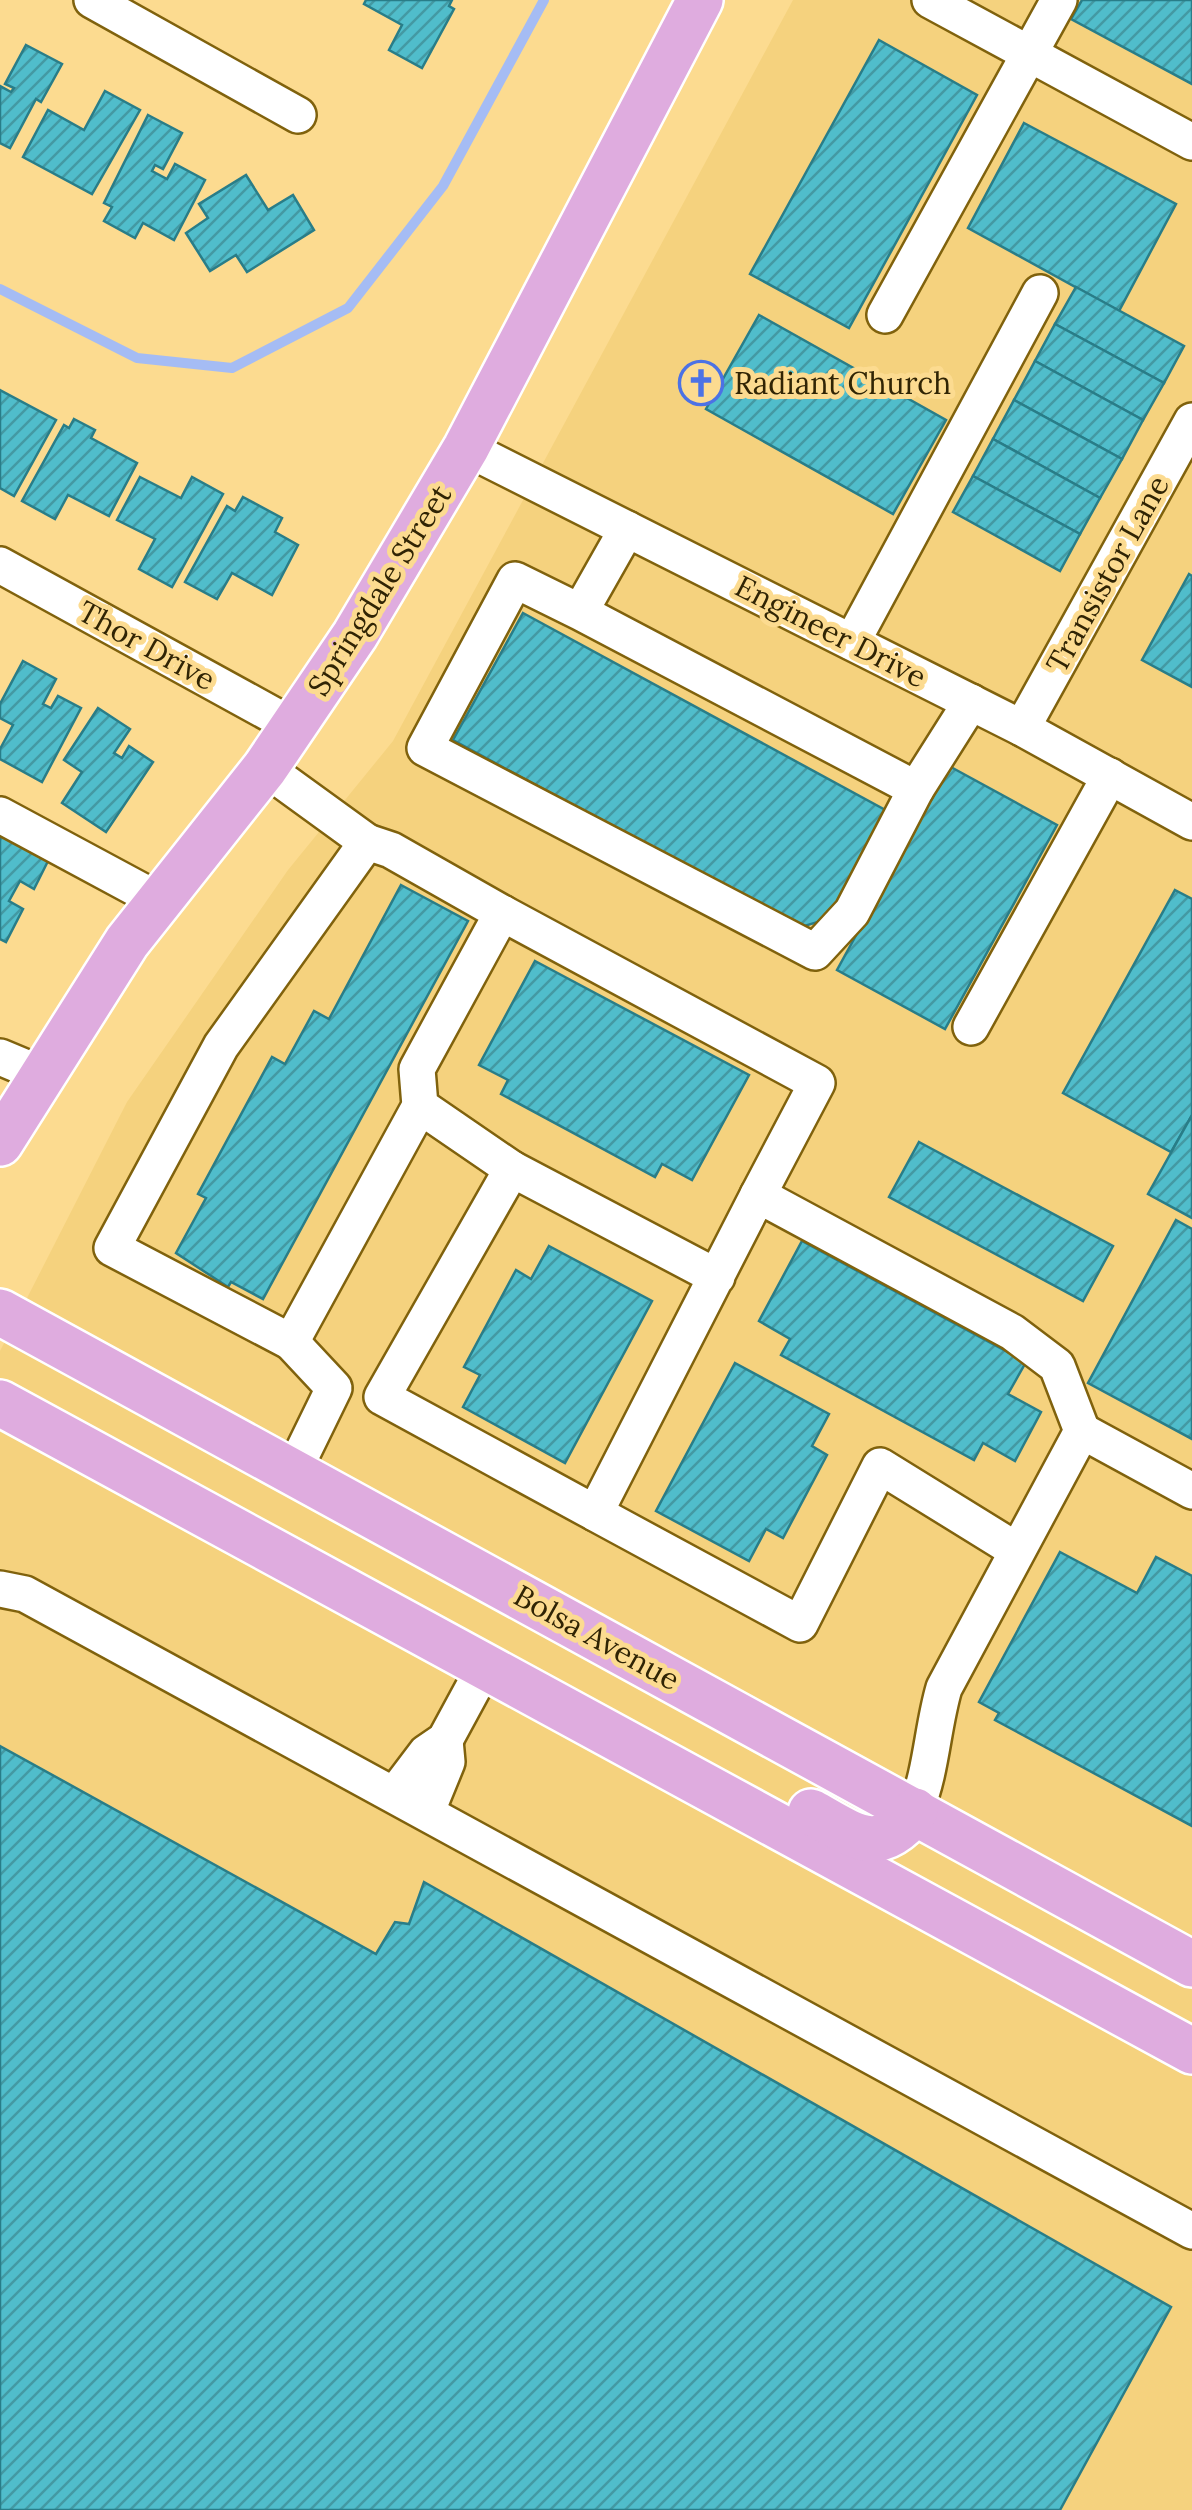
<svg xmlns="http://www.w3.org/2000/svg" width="1192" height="2510" viewBox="0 0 1192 2510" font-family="Lora,serif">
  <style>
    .built { fill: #f5d27e }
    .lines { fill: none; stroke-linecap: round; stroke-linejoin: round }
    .stream { stroke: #a5bcf4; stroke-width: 10 }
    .building { fill: url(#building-hatch); stroke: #297d88; stroke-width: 2.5 }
    .minor-casing { stroke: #80620d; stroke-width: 40 }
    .major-casing { stroke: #fff; stroke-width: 50 }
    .minor { stroke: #fff; stroke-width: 35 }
    .major { stroke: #dfacdf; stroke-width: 45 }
    .labels { text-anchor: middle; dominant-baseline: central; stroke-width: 10; stroke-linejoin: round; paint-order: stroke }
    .poi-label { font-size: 30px; fill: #302404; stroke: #fcdb90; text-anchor: start }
    .street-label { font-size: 30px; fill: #302404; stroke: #fcdb90 }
  </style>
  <defs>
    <pattern id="building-hatch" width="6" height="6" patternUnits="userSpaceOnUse" patternTransform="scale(2.5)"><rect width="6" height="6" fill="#50bdcb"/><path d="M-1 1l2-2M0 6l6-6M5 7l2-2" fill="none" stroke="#4399a3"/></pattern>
  </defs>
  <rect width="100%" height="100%" fill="#fcdb90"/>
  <path class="built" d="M 793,0 L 1192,0 L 1192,2510 L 0,2510 L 0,1351 L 127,1102 L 288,870 L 393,741 Z"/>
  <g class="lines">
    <path class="stream" d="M 0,289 L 137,358 L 232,368 L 348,308 L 443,186 L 544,0"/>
  </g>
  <g class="building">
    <path d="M 366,0 L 452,0 L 449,6 L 454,9 L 422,68 L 389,50 L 402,25 L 364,4 Z"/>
    <path d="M 1082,0 L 1192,0 L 1192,84 L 1071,19 Z"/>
    <path d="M 879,40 L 977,95 L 849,328 L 750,274 Z"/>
    <path d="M 26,45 L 62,64 L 41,102 L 36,99 L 10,148 L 0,143 L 0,86 L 11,92 L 14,88 L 5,84 Z"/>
    <path d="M 105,91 L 140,110 L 92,194 L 23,157 L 48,110 L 84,130 Z"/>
    <path d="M 148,115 L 182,133 L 163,169 L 155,165 L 152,171 L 167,179 L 175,164 L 205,180 L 174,240 L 143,223 L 135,238 L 104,221 L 112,207 L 104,203 Z"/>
    <path d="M 1024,123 L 1176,204 L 1119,311 L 968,228 Z"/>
    <path d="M 246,175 L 268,210 L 293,195 L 314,230 L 247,272 L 236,255 L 210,271 L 186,233 L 208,218 L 199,204 Z"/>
    <path d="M 1076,287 L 1184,346 L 1164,383 L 1055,324 Z"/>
    <path d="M 759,315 L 946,420 L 893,514 L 706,409 Z"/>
    <path d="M 1055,324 L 1164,383 L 1143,420 L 1035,361 Z"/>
    <path d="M 1035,361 L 1143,420 L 1122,459 L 1014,400 Z"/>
    <path d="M 0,390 L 56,420 L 14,496 L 0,488 Z"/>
    <path d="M 1014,400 L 1122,459 L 1100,498 L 993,439 Z"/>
    <path d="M 74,419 L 95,430 L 91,438 L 137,463 L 109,516 L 68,495 L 55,519 L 22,501 L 64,425 L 69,428 Z"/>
    <path d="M 993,439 L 1100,498 L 1080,534 L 973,476 Z"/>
    <path d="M 973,476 L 1080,534 L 1060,571 L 953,512 Z"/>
    <path d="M 140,477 L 181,498 L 192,477 L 223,494 L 172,587 L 139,569 L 155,539 L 117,520 Z"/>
    <path d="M 243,497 L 282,518 L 275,532 L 298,545 L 272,595 L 232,573 L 217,599 L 185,582 L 227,506 L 235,511 Z"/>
    <path d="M 1189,574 L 1192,576 L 1192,687 L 1142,660 Z"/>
    <path d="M 523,613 L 889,812 L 831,918 L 798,928 L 453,740 Z"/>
    <path d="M 23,661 L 56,679 L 43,704 L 51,708 L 58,696 L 81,708 L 42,782 L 0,759 L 0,749 L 13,725 L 0,718 L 0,704 Z"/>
    <path d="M 98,708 L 130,729 L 114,753 L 122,758 L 129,746 L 153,762 L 106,832 L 62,803 L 82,772 L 64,760 Z"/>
    <path d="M 949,766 L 1057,825 L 945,1029 L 837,970 Z"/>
    <path d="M 0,827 L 51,855 L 34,889 L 20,881 L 9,901 L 23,909 L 6,942 L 0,939 Z"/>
    <path d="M 401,885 L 468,921 L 263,1299 L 231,1282 L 228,1287 L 176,1253 L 206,1198 L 198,1194 L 272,1057 L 285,1064 L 314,1011 L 329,1019 Z"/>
    <path d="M 1175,890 L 1192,899 L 1192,1115 L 1171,1152 L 1063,1093 Z"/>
    <path d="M 535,961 L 749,1075 L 692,1180 L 662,1164 L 655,1177 L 501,1094 L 508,1080 L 479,1065 Z"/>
    <path d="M 1192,1115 L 1192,1218 L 1148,1194 Z"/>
    <path d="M 919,1142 L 1113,1246 L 1083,1301 L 889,1197 Z"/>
    <path d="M 1176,1220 L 1192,1229 L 1192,1439 L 1088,1383 Z"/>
    <path d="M 802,1241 L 1026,1362 L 1008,1394 L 1041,1412 L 1015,1461 L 983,1443 L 974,1460 L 781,1355 L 790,1339 L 759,1321 Z"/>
    <path d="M 549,1246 L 652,1301 L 565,1463 L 463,1407 L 480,1375 L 464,1367 L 516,1270 L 531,1279 Z"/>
    <path d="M 735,1363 L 829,1414 L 812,1446 L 827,1455 L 783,1538 L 766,1529 L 749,1561 L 656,1511 Z"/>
    <path d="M 1060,1552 L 1137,1593 L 1156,1557 L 1192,1576 L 1192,1826 L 995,1720 L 999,1713 L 979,1702 Z"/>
    <path d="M 0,1746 L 376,1954 L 395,1922 L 409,1924 L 424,1882 L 1171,2307 L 1060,2510 L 0,2510 Z"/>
  </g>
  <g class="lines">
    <defs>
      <g id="minor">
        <path d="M 92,0 L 298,115"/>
        <path d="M 930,0 L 1192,142"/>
        <path d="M 885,315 L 1059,0"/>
        <path d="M 466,448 L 1022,728 L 1192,822"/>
        <path d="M 0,565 L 293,726"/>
        <path d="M 580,612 L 916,789 L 852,912 L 815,952 L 425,748 L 515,580 L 580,612 L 627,529"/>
        <path d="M 852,642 L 1040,293"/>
        <path d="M 1022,728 L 1192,421"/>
        <path d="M 265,768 L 367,842"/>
        <path d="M 916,789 L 971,702"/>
        <path d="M 0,815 L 158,900"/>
        <path d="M 502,913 L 817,1083 L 758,1195"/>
        <path d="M 971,1027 L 1110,776"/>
        <path d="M 0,1057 L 43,1075"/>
        <path d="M 420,1106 L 417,1069 L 502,913 L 391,850 L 367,842 L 221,1046 L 112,1248 L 291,1342 L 420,1106 L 512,1169"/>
        <path d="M 717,1277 L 512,1169 L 382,1397 L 595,1513 L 758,1195 L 1012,1332 L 1057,1366 L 1082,1431 L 944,1688 C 932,1729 932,1770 915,1811"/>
        <path d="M 291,1342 L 334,1388 L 293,1472"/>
        <path d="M 1082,1431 L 1192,1491"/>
        <path d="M 595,1513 L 800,1624 L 880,1466 L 1016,1550"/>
        <path d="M 0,1589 L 25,1594 L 1192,2231"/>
        <path d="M 395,1794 L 426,1753 L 445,1740 L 484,1668"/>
        <path d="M 427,1811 L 447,1762 L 445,1740"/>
      </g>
      <g id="major">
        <path d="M 0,1143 L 127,942 L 265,768 L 355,635 L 466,448 L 700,0"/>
        <path d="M 0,1312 L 1192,1964"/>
        <path d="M 0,1403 L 1192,2051"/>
        <path d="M 811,1812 C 854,1836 879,1858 915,1811"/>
      </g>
    </defs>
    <use href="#minor" class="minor-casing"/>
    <use href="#major" class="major-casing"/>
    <use href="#minor" class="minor"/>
    <use href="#major" class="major"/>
  </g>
  <defs>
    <symbol id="church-ring" viewBox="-11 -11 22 22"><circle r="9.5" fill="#fcdb90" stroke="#4c72e5" stroke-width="1.5"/><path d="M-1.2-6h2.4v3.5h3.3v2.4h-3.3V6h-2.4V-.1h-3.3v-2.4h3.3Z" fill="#4c72e5"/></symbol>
  </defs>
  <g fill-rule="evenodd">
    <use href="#church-ring" x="676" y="358" width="50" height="50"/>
  </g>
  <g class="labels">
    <g class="poi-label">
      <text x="734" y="383">Radiant Church</text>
    </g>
    <g class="street-label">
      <text transform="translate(1107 574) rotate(-61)">Transistor Lane</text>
      <text transform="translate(379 590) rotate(-58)">Springdale Street</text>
      <text transform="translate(831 631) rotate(27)">Engineer Drive</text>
      <text transform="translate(147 645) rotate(29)">Thor Drive</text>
      <text transform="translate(597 1637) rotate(29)">Bolsa Avenue</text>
    </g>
  </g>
</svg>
